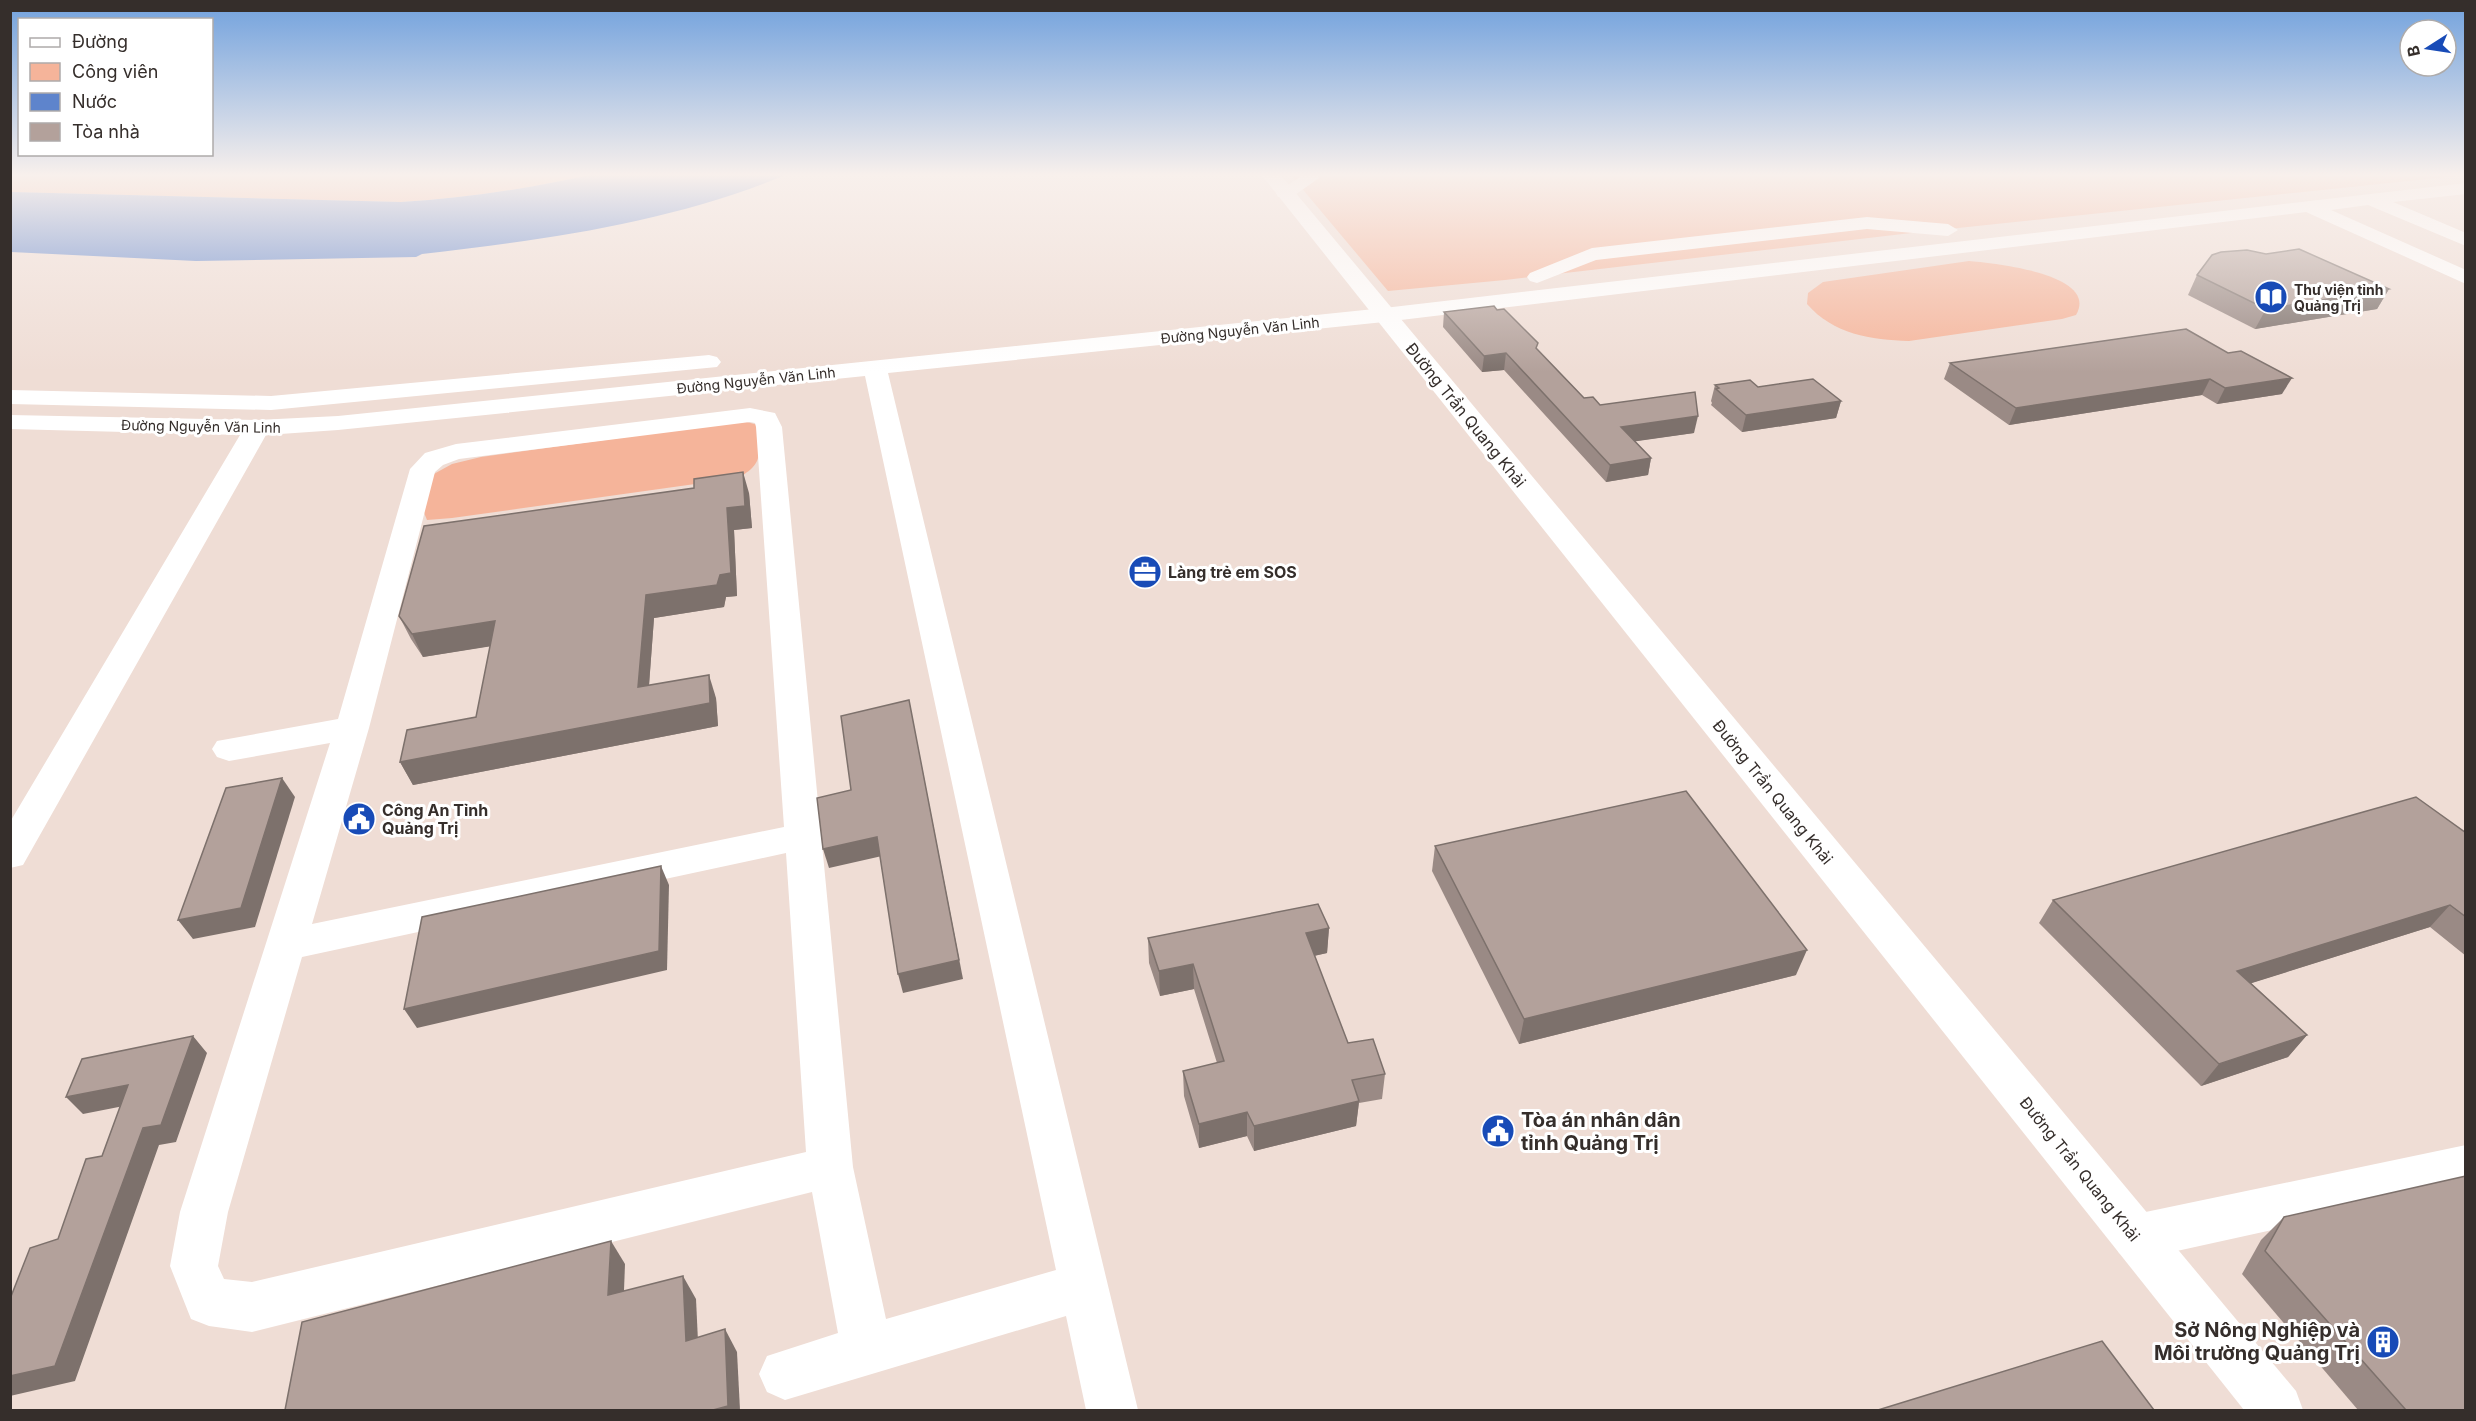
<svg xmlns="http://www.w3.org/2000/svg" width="2476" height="1421" viewBox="0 0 2476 1421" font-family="Inter,sans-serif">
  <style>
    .green { fill: #f5b49a }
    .water { fill: #5e84cc }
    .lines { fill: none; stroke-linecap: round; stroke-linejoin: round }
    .minor { fill: #fff; fill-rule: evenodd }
    .major { fill: #fff; fill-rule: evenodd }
    .wall { fill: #9a8a85 }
    .shaded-wall { fill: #7d716c }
    .building { fill: #b3a19b; stroke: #7d716c; stroke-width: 1.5 }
    .labels { text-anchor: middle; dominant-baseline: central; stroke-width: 6; stroke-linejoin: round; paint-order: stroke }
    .far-poi-label { font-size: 14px; font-weight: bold; fill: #352e2b; stroke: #fff; text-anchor: start }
    .far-street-label { font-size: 14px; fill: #352e2b; stroke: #fff }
    .street-label { font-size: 16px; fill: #352e2b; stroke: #fff }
    .poi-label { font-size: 16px; font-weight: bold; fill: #352e2b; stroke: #fff; text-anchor: start }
    .near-poi-label { font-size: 20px; font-weight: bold; fill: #352e2b; stroke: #fff; text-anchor: start }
  </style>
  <rect width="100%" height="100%" fill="#efddd5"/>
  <g class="green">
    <path d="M 11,173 L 598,173 C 532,188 468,198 401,202 L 11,192 Z"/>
    <path d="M 1289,173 L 2465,173 L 2466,175 L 1920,232 L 1505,280 L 1388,291 Z"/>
    <path d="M 1969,261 C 1993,263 2100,274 2076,315 L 2062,319 L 1909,341 C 1871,340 1833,334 1807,304 L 1808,293 L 1823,282 Z"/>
    <path d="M 743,421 L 758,425 C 759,453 765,463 738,478 L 452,518 L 427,520 L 423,510 L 432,475 L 452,464 L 481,457 Z"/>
  </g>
  <path class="water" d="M 598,173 L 790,173 C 675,222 545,240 422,254 L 416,257 L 196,261 L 11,252 L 11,192 L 401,202 C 468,198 532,188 598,173 Z"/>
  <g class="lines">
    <g class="minor">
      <path d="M 1297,173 L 1316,173 L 1319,178 L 1292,197 L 1278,197 L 1276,193 L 1300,177 Z"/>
      <path d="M 2466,183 L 2466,194 L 2393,202 L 2466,233 L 2466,246 L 2368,205 L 2331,210 L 2466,270 L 2466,284 L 2306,212 L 1384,322 L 888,373 L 1138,1410 L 1086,1410 L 1066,1316 L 785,1400 L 767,1392 L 759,1374 L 767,1356 L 838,1333 L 812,1192 L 252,1332 L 209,1326 L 191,1319 L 170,1266 L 180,1212 L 330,743 L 229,761 L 217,757 L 212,749 L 217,741 L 338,719 L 410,469 L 425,453 L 456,444 L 750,408 L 775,413 L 782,427 L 853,1167 L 886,1319 L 1056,1270 L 865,376 L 338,430 L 266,435 L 23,865 L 10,868 L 10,822 L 240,435 L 10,429 L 10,415 L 257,420 L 338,416 L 1384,308 ZM 750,422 L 755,423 L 756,427 L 784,827 L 312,924 L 369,728 L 435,472 L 443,465 L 459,459 ZM 786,853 L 806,1152 L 252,1282 L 224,1279 L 218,1266 L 228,1212 L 302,957 Z"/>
      <path d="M 1867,217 L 1948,224 L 1958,230 L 1948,236 L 1867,229 L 1596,260 L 1537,283 L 1530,281 L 1527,277 L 1530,273 L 1592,248 Z"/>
      <path d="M 709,355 L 717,357 L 721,362 L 717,367 L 271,410 L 10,404 L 10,390 L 271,396 Z"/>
      <path d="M 2466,1145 L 2466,1187 L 2136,1260 L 2119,1253 L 2112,1237 L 2119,1221 L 2136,1214 Z"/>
    </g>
    <path class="major" d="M 1260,173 L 1279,173 L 2296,1391 L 2303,1410 L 2244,1410 Z"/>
  </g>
  <g class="wall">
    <path d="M 2197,275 L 2389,289 L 2377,309 L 2255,329 L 2188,295 Z"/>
    <path d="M 1444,312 L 1537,349 L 1584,398 L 1600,405 L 1694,433 L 1635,441 L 1651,458 L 1648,475 L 1606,482 L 1504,370 L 1482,372 L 1443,327 Z"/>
    <path d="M 2186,329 L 2282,394 L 2217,404 L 2202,395 L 2009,425 L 1944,379 L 1950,363 Z"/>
    <path d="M 1715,385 L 1758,387 L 1841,401 L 1836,418 L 1742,432 L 1711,405 L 1712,403 L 1711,401 Z"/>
    <path d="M 749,493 L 752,528 L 734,530 L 737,596 L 726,597 L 724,607 L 654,618 L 649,686 L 716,698 L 718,726 L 413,785 L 400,762 L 476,717 L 490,646 L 423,657 L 411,639 L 399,616 Z"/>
    <path d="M 2466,833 L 2466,956 L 2430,927 L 2251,983 L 2307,1035 L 2288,1057 L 2201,1086 L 2039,923 L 2053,900 Z"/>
    <path d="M 1435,846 L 1796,975 L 1519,1044 L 1432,871 Z"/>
    <path d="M 1329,928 L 1327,953 L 1314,956 L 1348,1043 L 1385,1074 L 1382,1099 L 1359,1103 L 1356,1126 L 1254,1151 L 1247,1136 L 1199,1148 L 1184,1096 L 1183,1071 L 1217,1063 L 1194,989 L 1160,996 L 1149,963 L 1148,938 Z"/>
    <path d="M 2284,1217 L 2466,1410 L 2358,1410 L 2242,1274 L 2261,1240 Z"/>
  </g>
  <g class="shaded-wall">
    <path d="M 2389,289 L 2377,309 L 2255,329 L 2266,309 Z"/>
    <path d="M 1506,353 L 1504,370 L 1482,372 L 1484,356 Z"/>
    <path d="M 2292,378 L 2282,394 L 2217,404 L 2225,388 Z"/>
    <path d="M 2210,379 L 2202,395 L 2009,425 L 2016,408 Z"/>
    <path d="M 1841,401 L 1836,418 L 1742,432 L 1746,415 Z"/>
    <path d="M 1698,416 L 1694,433 L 1617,444 L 1621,427 Z"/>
    <path d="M 1651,458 L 1648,475 L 1606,482 L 1610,465 Z"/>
    <path d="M 743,472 L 749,493 L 752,528 L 734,530 L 737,596 L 726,597 L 724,607 L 654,618 L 647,711 L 638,687 L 646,595 L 727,508 Z"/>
    <path d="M 495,621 L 505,644 L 423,657 L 412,634 Z"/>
    <path d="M 709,675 L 716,698 L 718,726 L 413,785 L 400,762 Z"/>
    <path d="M 909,700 L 963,979 L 903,993 L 898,974 Z"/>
    <path d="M 282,778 L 295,797 L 255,927 L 193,939 L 178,920 Z"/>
    <path d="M 877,837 L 882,856 L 829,868 L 823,849 Z"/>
    <path d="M 661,866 L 669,885 L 667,970 L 417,1028 L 404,1009 Z"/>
    <path d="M 2450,905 L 2430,927 L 2220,993 L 2237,971 Z"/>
    <path d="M 1329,928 L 1327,953 L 1304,958 L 1306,933 Z"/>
    <path d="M 1807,950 L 1796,975 L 1519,1044 L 1524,1019 Z"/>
    <path d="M 1193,964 L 1194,989 L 1160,996 L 1159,971 Z"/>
    <path d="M 2307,1035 L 2288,1057 L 2201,1086 L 2219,1064 Z"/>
    <path d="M 193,1036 L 207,1053 L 176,1142 L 159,1145 L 75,1381 L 10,1396 L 10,1376 Z"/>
    <path d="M 128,1085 L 144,1102 L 83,1114 L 66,1097 Z"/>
    <path d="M 1359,1101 L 1356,1126 L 1254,1151 L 1254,1126 Z"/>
    <path d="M 1247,1112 L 1247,1136 L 1199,1148 L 1199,1124 Z"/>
    <path d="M 611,1241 L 625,1264 L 623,1317 L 608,1295 Z"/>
    <path d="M 683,1276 L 696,1299 L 699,1363 L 686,1341 Z"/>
    <path d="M 725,1329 L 737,1352 L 740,1410 L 713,1410 Z"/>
  </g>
  <g class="building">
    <path d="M 2299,249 L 2389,289 L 2266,309 L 2197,275 L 2212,255 L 2221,252 L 2247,250 L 2266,254 Z"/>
    <path d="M 1494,306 L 1497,310 L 1504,309 L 1538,343 L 1536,348 L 1584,398 L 1593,397 L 1600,405 L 1695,392 L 1698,416 L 1621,427 L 1651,458 L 1610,465 L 1506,353 L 1484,356 L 1444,312 Z"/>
    <path d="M 2186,329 L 2228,353 L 2241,351 L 2292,378 L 2225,388 L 2210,379 L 2016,408 L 1950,363 Z"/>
    <path d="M 1813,379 L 1841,401 L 1746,415 L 1716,389 L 1719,388 L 1715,385 L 1750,380 L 1758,387 Z"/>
    <path d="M 743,472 L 745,506 L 727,508 L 731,573 L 720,575 L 717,585 L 646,595 L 638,687 L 709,675 L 710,703 L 400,762 L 407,730 L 476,717 L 495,621 L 412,634 L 399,616 L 424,526 L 694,488 L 694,479 Z"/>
    <path d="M 909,700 L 959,960 L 898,974 L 877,837 L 823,849 L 817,798 L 851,790 L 841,716 Z"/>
    <path d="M 282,778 L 241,908 L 178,920 L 226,788 Z"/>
    <path d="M 1686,791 L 1807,950 L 1524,1019 L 1435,846 Z"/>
    <path d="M 2416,797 L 2466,833 L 2466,917 L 2450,905 L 2237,971 L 2307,1035 L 2219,1064 L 2053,900 Z"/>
    <path d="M 661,866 L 659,951 L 404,1009 L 422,917 Z"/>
    <path d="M 1318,904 L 1329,928 L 1306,933 L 1348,1043 L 1373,1039 L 1385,1074 L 1352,1080 L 1359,1101 L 1254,1126 L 1247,1112 L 1199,1124 L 1183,1071 L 1224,1061 L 1193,964 L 1159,971 L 1148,938 Z"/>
    <path d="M 193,1036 L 161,1125 L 143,1128 L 55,1366 L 10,1376 L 10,1299 L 30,1248 L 58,1239 L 86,1159 L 102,1156 L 128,1085 L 66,1097 L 82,1059 Z"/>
    <path d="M 2466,1176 L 2466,1410 L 2406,1410 L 2265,1251 L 2284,1217 Z"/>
    <path d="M 611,1241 L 608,1295 L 683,1276 L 686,1341 L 725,1329 L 728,1406 L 713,1410 L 285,1410 L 302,1322 Z"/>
    <path d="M 2102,1341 L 2154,1410 L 1878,1410 Z"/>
  </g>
  <linearGradient id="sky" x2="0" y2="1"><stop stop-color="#71a1dd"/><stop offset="0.47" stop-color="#f8f0ec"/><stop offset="1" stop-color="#f8f0ec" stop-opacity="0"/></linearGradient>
  <rect width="2476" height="372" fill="url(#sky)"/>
  <defs>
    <symbol id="library-disc" viewBox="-11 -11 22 22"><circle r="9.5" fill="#184bb7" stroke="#fff"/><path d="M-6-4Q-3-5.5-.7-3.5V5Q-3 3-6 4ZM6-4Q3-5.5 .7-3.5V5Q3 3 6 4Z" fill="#fff"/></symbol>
    <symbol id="office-disc" viewBox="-11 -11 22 22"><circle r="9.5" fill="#184bb7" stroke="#fff"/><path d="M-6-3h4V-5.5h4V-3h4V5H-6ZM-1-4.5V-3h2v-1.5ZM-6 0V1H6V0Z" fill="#fff"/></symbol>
    <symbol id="civic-disc" viewBox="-11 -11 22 22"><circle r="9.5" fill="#184bb7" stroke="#fff"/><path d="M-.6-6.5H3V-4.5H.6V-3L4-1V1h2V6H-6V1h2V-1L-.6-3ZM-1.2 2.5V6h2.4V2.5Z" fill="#fff"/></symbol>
    <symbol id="building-disc" viewBox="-11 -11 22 22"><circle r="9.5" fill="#184bb7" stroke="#fff"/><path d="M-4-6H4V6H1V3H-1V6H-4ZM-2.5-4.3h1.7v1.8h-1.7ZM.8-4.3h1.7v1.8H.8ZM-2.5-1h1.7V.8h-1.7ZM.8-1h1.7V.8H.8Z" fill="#fff"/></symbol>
  </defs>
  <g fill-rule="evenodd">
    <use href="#library-disc" x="2252" y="278" width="38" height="38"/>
    <use href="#office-disc" x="1126" y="553" width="38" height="38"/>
    <use href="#civic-disc" x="340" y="800" width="38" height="38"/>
    <use href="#civic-disc" x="1479" y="1112" width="38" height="38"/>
    <use href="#building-disc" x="2364" y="1323" width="38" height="38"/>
  </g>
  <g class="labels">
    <g class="far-poi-label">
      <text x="2294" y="289">Thư viện tỉnh<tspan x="2294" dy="16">Quảng Trị</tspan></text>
    </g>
    <g class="far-street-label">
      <text transform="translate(1240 330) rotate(-6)">Đường Nguyễn Văn Linh</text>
      <text transform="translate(756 380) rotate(-6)">Đường Nguyễn Văn Linh</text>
      <text transform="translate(201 426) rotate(1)">Đường Nguyễn Văn Linh</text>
    </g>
    <g class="street-label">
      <text transform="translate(1466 415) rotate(51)">Đường Trần Quang Khải</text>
      <text transform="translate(1773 792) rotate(51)">Đường Trần Quang Khải</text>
      <text transform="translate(2080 1169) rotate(51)">Đường Trần Quang Khải</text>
    </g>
    <g class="poi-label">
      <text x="1168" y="572">Làng trẻ em SOS</text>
      <text x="382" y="810">Công An Tỉnh<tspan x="382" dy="18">Quảng Trị</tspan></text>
    </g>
    <g class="near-poi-label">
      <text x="1521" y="1120">Tòa án nhân dân<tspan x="1521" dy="23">tỉnh Quảng Trị</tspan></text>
      <text x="2360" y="1330" text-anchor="end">Sở Nông Nghiệp và<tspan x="2360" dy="23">Môi trường Quảng Trị</tspan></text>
    </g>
  </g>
  <rect width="2476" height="1421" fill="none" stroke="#352e2b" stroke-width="24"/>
  <rect x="18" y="18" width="195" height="138" fill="#ffffff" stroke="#aeabaa" stroke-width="1.5"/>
  <rect x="30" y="38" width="30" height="9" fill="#ffffff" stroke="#aeabaa" stroke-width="1.5"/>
  <text x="72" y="48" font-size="18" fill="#352e2b">Đường</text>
  <rect x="30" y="63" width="30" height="18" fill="#f5b49a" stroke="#aeabaa" stroke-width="1.5"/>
  <text x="72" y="78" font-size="18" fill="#352e2b">Công viên</text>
  <rect x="30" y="93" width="30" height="18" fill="#5e84cc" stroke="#aeabaa" stroke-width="1.5"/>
  <text x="72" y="108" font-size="18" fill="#352e2b">Nước</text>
  <rect x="30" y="123" width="30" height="18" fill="#b3a19b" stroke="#aeabaa" stroke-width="1.5"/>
  <text x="72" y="138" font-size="18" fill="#352e2b">Tòa nhà</text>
  <g transform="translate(2428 48) rotate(258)"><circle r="28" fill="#ffffff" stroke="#aeabaa" stroke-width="1.5"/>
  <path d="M0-4.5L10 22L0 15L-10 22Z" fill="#184bb7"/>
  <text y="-9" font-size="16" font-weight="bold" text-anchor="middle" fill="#352e2b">B</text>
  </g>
</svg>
